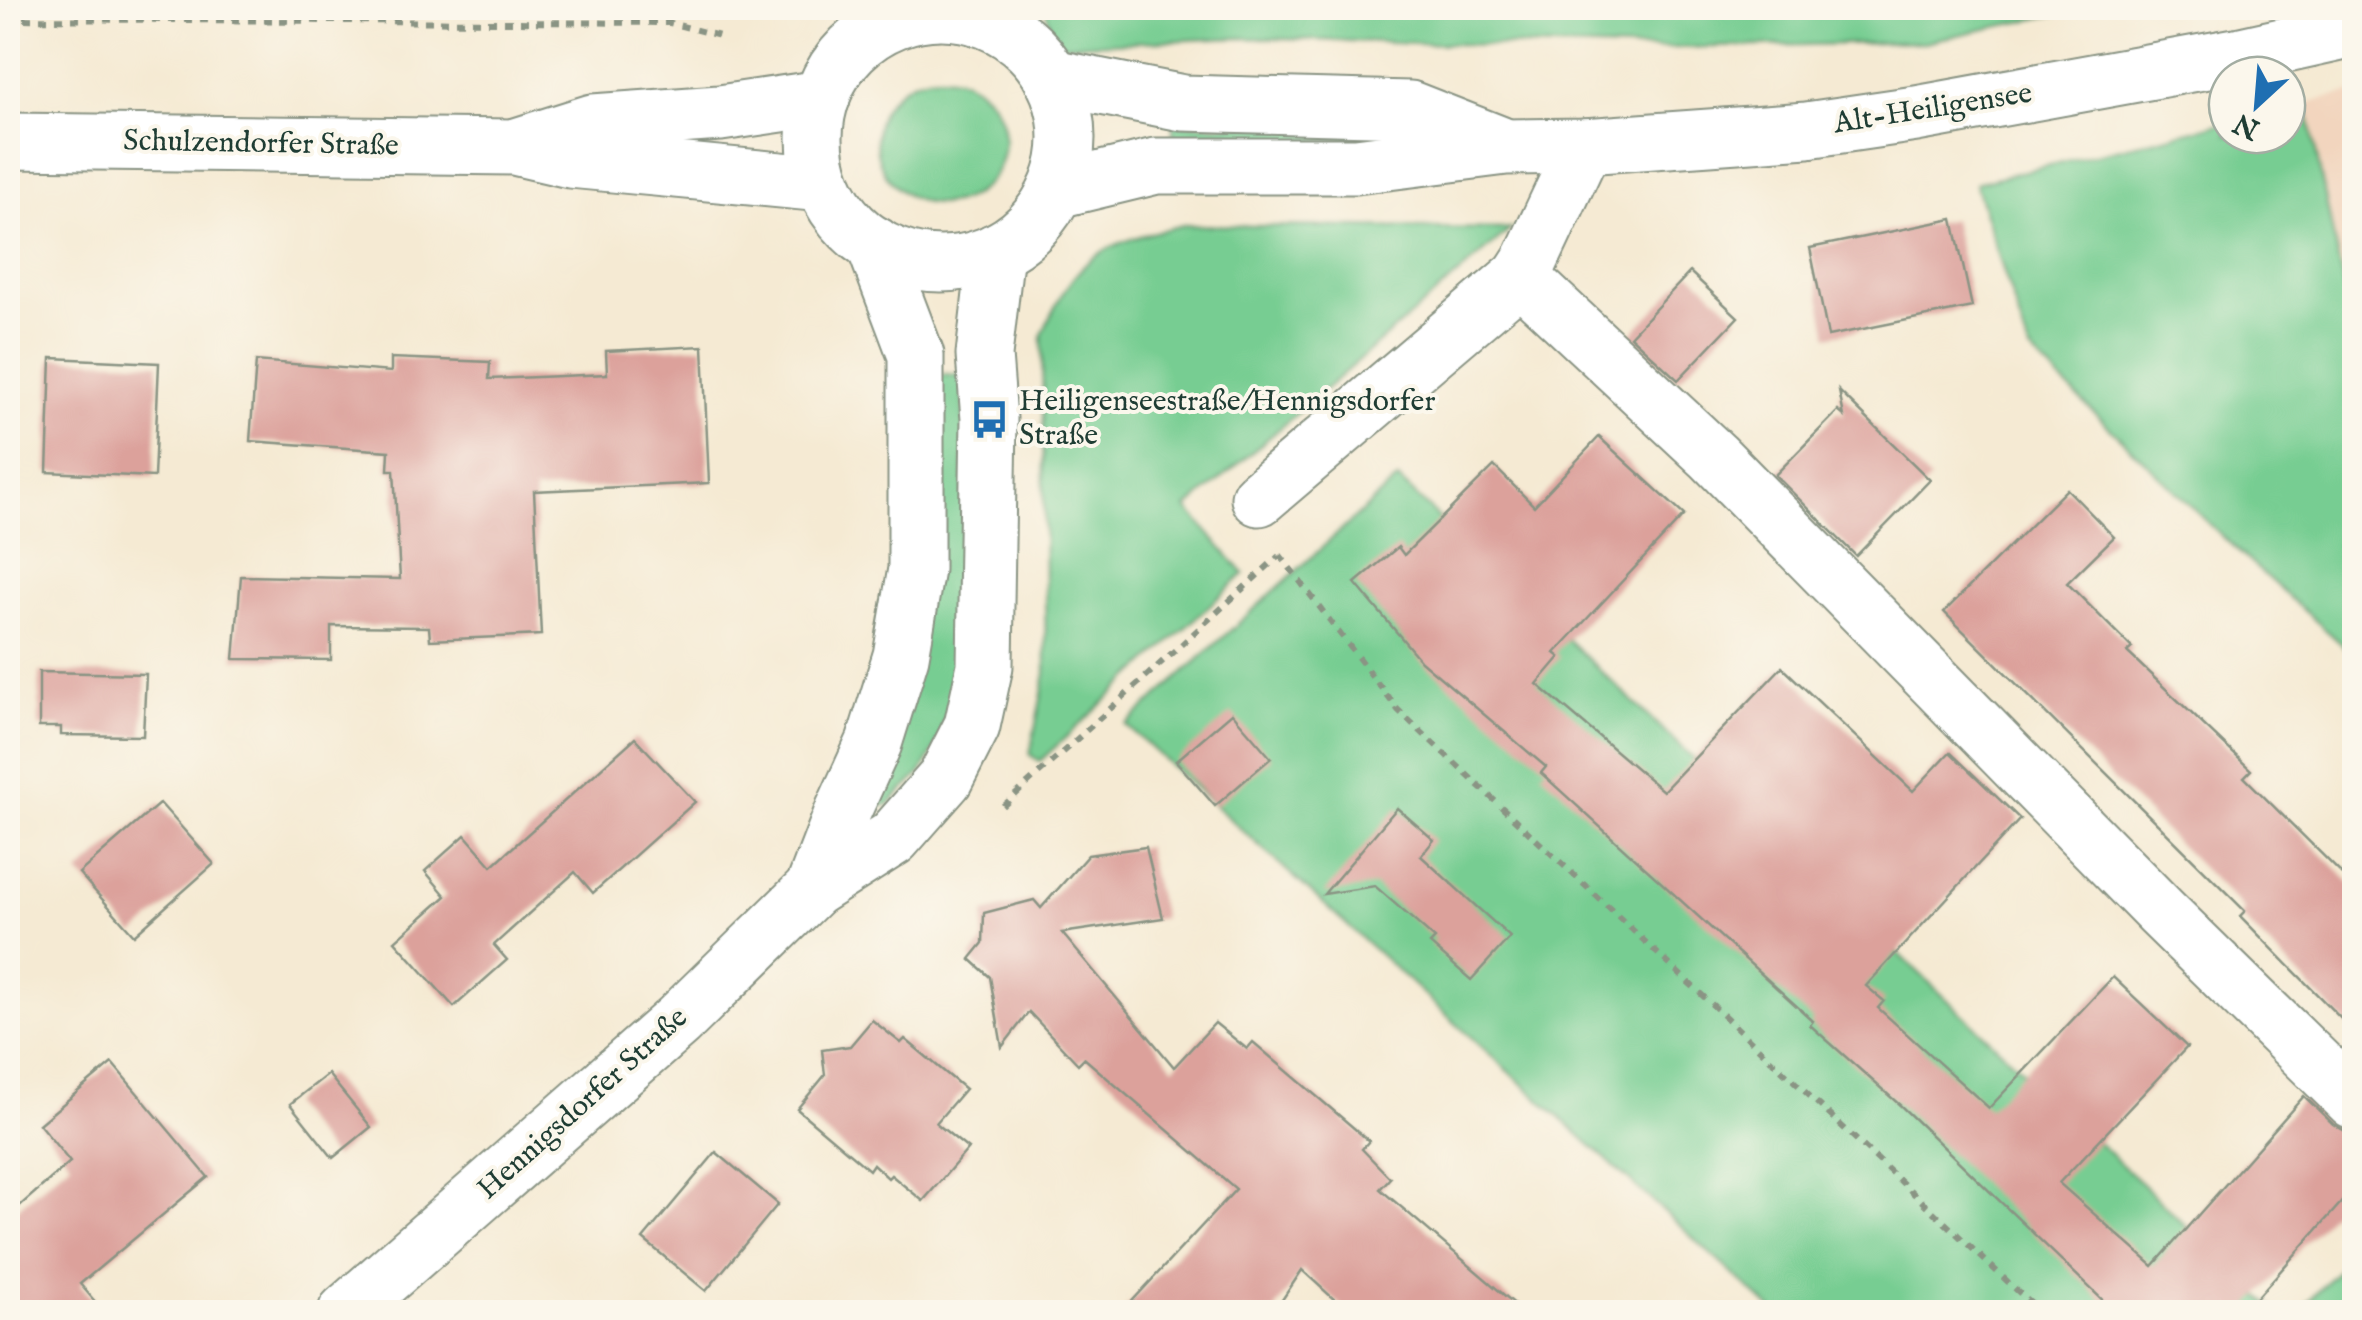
<svg xmlns="http://www.w3.org/2000/svg" width="2362" height="1320" viewBox="0 0 2362 1320" font-family="'IM FELL English',serif">
  <style>
    .built { fill: #f2d5be }
    .green { fill: #77cd92; stroke: #4b8563; stroke-width: 2.5 }
    .building { fill: #dca19b }
    .lines { fill: none; stroke-linecap: round; stroke-linejoin: round }
    .minor-casing { stroke: #8a9484; stroke-width: 59 }
    .major-casing { stroke: #8a9484; stroke-width: 59 }
    .path { stroke: #8a9484; stroke-width: 6; stroke-dasharray: 8 8; stroke-linecap: butt }
    .minor { stroke: #fff; stroke-width: 55 }
    .major { stroke: #fff; stroke-width: 55 }
    .labels { text-anchor: middle; dominant-baseline: central; stroke-width: 8; stroke-linejoin: round; paint-order: stroke }
    .street-label { font-size: 30px; fill: #1f3d34; stroke: #fbf7ec }
    .poi-label { font-size: 30px; fill: #1f3d34; stroke: #fbf7ec; text-anchor: start }
  </style>
  <rect width="100%" height="100%" fill="#fbf7ec"/>
  <filter id="ink" filterUnits="userSpaceOnUse"><feTurbulence type="fractalNoise" baseFrequency=".01" numOctaves="2"/><feDisplacementMap in="SourceGraphic" scale="20" xChannelSelector="R" yChannelSelector="G"/><feConvolveMatrix kernelMatrix="1 2 1 2 8 2 1 2 1" color-interpolation-filters="sRGB"/></filter>
  <filter id="wash" filterUnits="userSpaceOnUse"><feTurbulence type="fractalNoise" baseFrequency=".0048" numOctaves="4" result="noise"/><feDisplacementMap in="SourceGraphic" scale="40" xChannelSelector="R" yChannelSelector="G"/><feGaussianBlur stdDeviation="2.25" result="paint"/><feColorMatrix in="noise" values="0 0 0 0 0 0 0 0 0 0 0 0 0 0 0 0 0 1.4 0 .05"/><feComposite in="paint" operator="in"/></filter>
  <g filter="url(#wash)">
    <rect width="100%" height="100%" fill="#f5ead3"/>
    <path class="built" d="M 2354,92 L 2354,338 L 2306,103 Z"/>
    <g class="green">
      <path d="M 1045,8 L 2088,8 L 1924,42 L 1632,49 L 1241,38 L 1056,45 Z"/>
      <circle cx="940" cy="140" r="64"/>
      <path d="M 2306,103 L 2354,338 L 2354,655 L 2243,556 L 2029,350 L 1975,183 L 2227,122 L 2227,135 L 2287,135 L 2287,107 Z"/>
      <path d="M 1173,124 L 1372,129 L 1374,138 L 1173,148 Z"/>
      <path d="M 1183,225 L 1511,229 L 1187,508 L 1244,574 L 1040,761 L 1030,755 L 1046,673 L 1042,335 C 1076,255 1101,244 1183,225 Z"/>
      <path d="M 932,375 L 964,375 L 963,660 L 939,741 L 921,773 L 888,805 L 878,806 L 873,800 Z"/>
      <path d="M 1398,479 L 2277,1312 L 1775,1312 L 1126,725 Z"/>
      <path d="M 2354,1252 L 2354,1312 L 2299,1312 Z"/>
    </g>
    <g id="blocks">
      <g class="building">
        <path d="M 1953,219 L 1972,307 L 1828,336 L 1810,248 Z"/>
        <path d="M 1690,272 L 1738,317 L 1678,380 L 1630,336 Z"/>
        <path d="M 703,346 L 709,483 L 534,491 L 541,635 L 430,640 L 429,627 L 331,626 L 331,660 L 234,659 L 241,576 L 400,579 L 394,470 L 388,470 L 389,451 L 250,441 L 256,361 L 391,372 L 391,358 L 490,362 L 489,379 L 607,374 L 606,351 Z"/>
        <path d="M 51,358 L 159,363 L 154,477 L 47,472 Z"/>
        <path d="M 1839,391 L 1930,480 L 1856,556 L 1775,475 L 1838,411 L 1844,416 Z"/>
        <path d="M 1599,437 L 1684,515 L 1555,653 L 1560,657 L 1537,684 L 1663,791 L 1782,667 L 1913,791 L 1950,752 L 2020,819 L 1866,986 L 1884,1001 L 1878,1008 L 1989,1108 L 2113,977 L 2187,1047 L 2059,1183 L 2153,1266 L 2304,1096 L 2333,1124 L 2345,1131 L 2354,1131 L 2354,1188 L 2244,1312 L 2111,1312 L 2113,1310 L 1902,1107 L 1810,1025 L 1813,1021 L 1541,773 L 1546,767 L 1421,661 L 1355,583 L 1398,547 L 1404,555 L 1494,466 L 1534,506 Z"/>
        <path d="M 2067,489 L 2114,537 L 2067,583 L 2132,648 L 2127,652 L 2251,770 L 2244,777 L 2354,886 L 2354,1032 L 2240,916 L 2245,911 L 1944,612 Z"/>
        <path d="M 39,672 L 146,674 L 143,736 L 61,735 L 61,727 L 39,727 Z"/>
        <path d="M 1232,713 L 1271,758 L 1215,806 L 1176,761 Z"/>
        <path d="M 635,738 L 695,802 L 593,893 L 575,872 L 494,945 L 507,960 L 454,1007 L 395,941 L 446,896 L 425,871 L 465,835 L 492,866 Z"/>
        <path d="M 160,803 L 214,864 L 134,935 L 79,873 Z"/>
        <path d="M 1397,808 L 1434,840 L 1421,856 L 1510,937 L 1471,980 L 1430,944 L 1435,939 L 1375,886 L 1324,894 Z"/>
        <path d="M 1146,847 L 1163,918 L 1062,933 L 1174,1067 L 1215,1023 L 1247,1049 L 1253,1042 L 1369,1141 L 1362,1149 L 1390,1178 L 1380,1189 L 1524,1312 L 1348,1312 L 1302,1270 L 1274,1312 L 1122,1312 L 1236,1189 L 1084,1058 L 1078,1064 L 1029,1012 L 1002,1047 L 990,977 L 970,959 L 983,943 L 984,913 L 1034,900 L 1041,908 L 1088,855 Z"/>
        <path d="M 872,1020 L 901,1043 L 905,1039 L 965,1089 L 936,1123 L 968,1149 L 923,1201 L 891,1175 L 888,1178 L 873,1164 L 869,1170 L 797,1109 L 825,1075 L 822,1050 L 850,1046 Z"/>
        <path d="M 112,1063 L 208,1177 L 80,1284 L 104,1312 L 8,1312 L 8,1216 L 70,1162 L 39,1124 Z"/>
        <path d="M 328,1074 L 371,1127 L 333,1158 L 290,1104 Z"/>
        <path d="M 716,1152 L 778,1204 L 706,1291 L 643,1239 Z"/>
      </g>
    </g>
  </g>
  <g filter="url(#ink)">
    <use href="#blocks" fill-opacity="0" stroke="#8a9484" stroke-width="2.5"/>
    <g class="lines">
      <defs>
        <g id="minor">
          <path d="M 8,141 L 514,147 L 570,160 L 823,184"/>
          <path d="M 517,146 L 593,122 L 720,113 L 822,98"/>
          <path d="M 1520,276 L 1714,457 L 2161,912 L 2354,1101"/>
          <path d="M 1259,498 L 1520,276 L 1531,259 L 1584,146"/>
        </g>
        <g id="major">
          <circle cx="941" cy="138" r="126"/>
          <path d="M 1051,77 L 1183,103 L 1410,109 L 1499,144"/>
          <path d="M 1057,190 L 1156,166 L 1356,166 L 1506,147 L 1584,146 L 1807,130 L 1916,114 L 2241,55 L 2354,30"/>
          <path d="M 813,889 L 843,811 L 874,743 L 901,656 L 916,569 L 916,355 L 874,244"/>
          <path d="M 346,1312 L 678,1021 L 813,889 L 893,838 L 945,779 L 972,726 L 985,666 L 989,419 L 984,355 L 996,251"/>
        </g>
      </defs>
      <use href="#minor" class="minor-casing"/>
      <use href="#major" class="major-casing"/>
      <g class="path">
        <path d="M 8,19 L 670,23 L 720,36"/>
        <path d="M 1280,555 L 1398,710 L 2040,1312"/>
        <path d="M 1003,806 L 1279,556"/>
      </g>
      <use href="#minor" class="minor"/>
      <use href="#major" class="major"/>
    </g>
  </g>
  <defs>
    <symbol id="bus-bare" viewBox="-9 -9 18 18"><path d="M-5-6H5V4H4V6H2V4H-2V6H-4V4H-5ZM-3.5-4V0h7V-4ZM-3.5 1.2v1.5H-2V1.2ZM2 1.2v1.5H3.5V1.2Z" fill="#1f6fb2" stroke="#fbf7ec" stroke-width="2.5" paint-order="stroke"/></symbol>
  </defs>
  <g fill-rule="evenodd">
    <use href="#bus-bare" x="962" y="392" width="55" height="55"/>
  </g>
  <g class="labels">
    <g class="street-label">
      <text transform="translate(1933 109) rotate(-9)">Alt-Heiligensee</text>
      <text transform="translate(261 144) rotate(1)">Schulzendorfer Straße</text>
      <text transform="translate(583 1104) rotate(-42)">Hennigsdorfer Straße</text>
    </g>
    <g class="poi-label">
      <text x="1019" y="402">Heiligenseestraße/Hennigsdorfer<tspan x="1019" dy="34">Straße</tspan></text>
    </g>
  </g>
  <rect width="2362" height="1320" fill="none" stroke="#fbf7ec" stroke-width="40"/>
  <g transform="translate(2257 105) rotate(206)"><circle r="48" fill="#fbf7ec" stroke="#a3ada2" stroke-width="2.5"/>
  <path d="M0-8L18 38L0 25L-18 38Z" fill="#1f6fb2"/>
  <text y="-15" font-size="28" font-weight="bold" text-anchor="middle" fill="#1f3d34">N</text>
  </g>
</svg>
